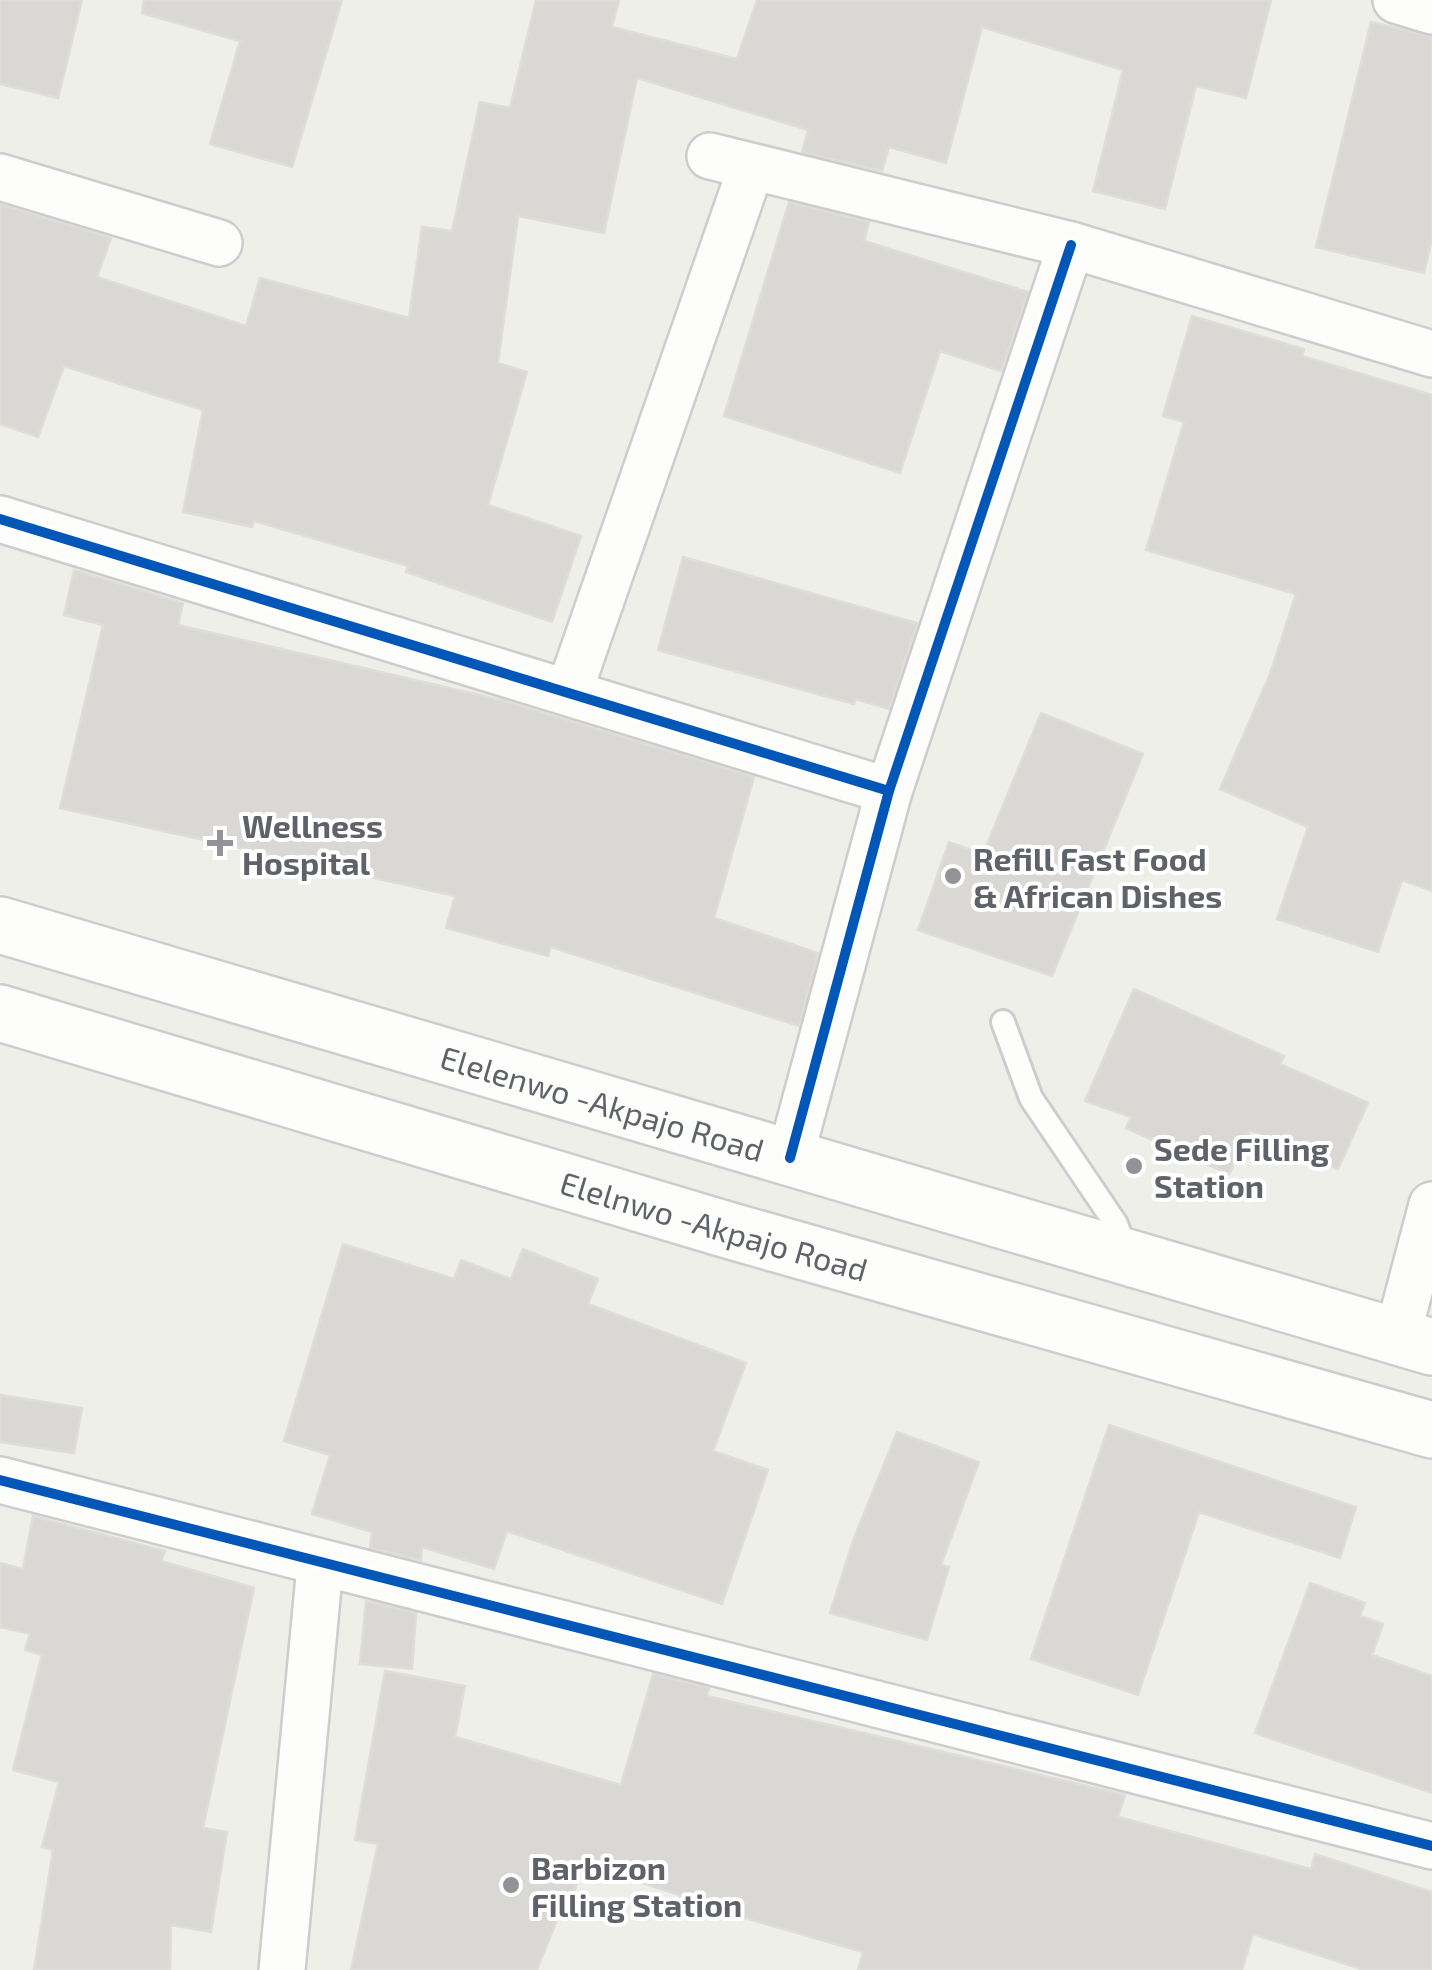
<svg xmlns="http://www.w3.org/2000/svg" width="1432" height="1970" viewBox="0 0 1432 1970" font-family="'Exo 2',sans-serif">
  <style>
    .building { fill: #d9d8d5; stroke: #deddd9; stroke-width: 2.5 }
    .lines { fill: none; stroke-linecap: round; stroke-linejoin: round }
    .lane-casing { stroke: #cccdcc; stroke-width: 28 }
    .street-casing { stroke: #cccdcc; stroke-width: 50 }
    .secondary-casing { stroke: #cdcdcd; stroke-width: 60 }
    .lane { stroke: #fdfdfc; stroke-width: 22 }
    .street { stroke: #fdfdfc; stroke-width: 45 }
    .secondary { stroke: #fdfdfc; stroke-width: 55 }
    .cycleway-casing { stroke: #fff; stroke-width: 16 }
    .cycleway { stroke: #0057b8; stroke-width: 10 }
    .poi-dot { fill: #919396; stroke: #fff; stroke-width: 4 }
    .labels { text-anchor: middle; dominant-baseline: central; stroke-width: 8; stroke-linejoin: round; paint-order: stroke }
    .poi-label { font-size: 32px; font-weight: bold; fill: #5f6268; stroke: #fff; text-anchor: start }
    .street-label { font-size: 32px; fill: #5f6268; stroke: #fff }
  </style>
  <rect width="100%" height="100%" fill="#efefea"/>
  <g class="building">
    <path d="M 0,0 L 82,0 L 58,98 L 0,84 Z"/>
    <path d="M 144,0 L 342,0 L 292,167 L 210,144 L 240,41 L 142,13 Z"/>
    <path d="M 536,0 L 619,0 L 612,27 L 737,59 L 757,0 L 1271,0 L 1246,98 L 1196,86 L 1165,209 L 1093,191 L 1123,70 L 982,27 L 946,163 L 889,147 L 882,171 L 802,152 L 808,130 L 637,78 L 604,233 L 518,216 L 498,363 L 527,372 L 488,505 L 581,536 L 552,622 L 406,572 L 408,566 L 254,521 L 252,527 L 183,512 L 203,410 L 64,366 L 38,437 L 0,424 L 0,204 L 111,238 L 97,277 L 246,326 L 260,278 L 409,318 L 422,227 L 452,231 L 480,102 L 510,108 Z"/>
    <path d="M 1371,22 L 1432,36 L 1432,239 L 1424,273 L 1316,247 Z"/>
    <path d="M 789,202 L 869,222 L 864,241 L 1028,292 L 1001,371 L 940,351 L 900,473 L 724,416 Z"/>
    <path d="M 1192,316 L 1304,349 L 1302,356 L 1432,395 L 1432,891 L 1402,880 L 1378,952 L 1277,919 L 1308,827 L 1220,789 L 1270,674 L 1296,594 L 1146,550 L 1184,422 L 1163,416 Z"/>
    <path d="M 683,557 L 917,623 L 889,709 L 856,699 L 854,704 L 658,650 Z"/>
    <path d="M 74,570 L 183,603 L 178,625 L 501,700 L 754,777 L 714,918 L 818,953 L 799,1026 L 551,947 L 548,956 L 446,928 L 455,896 L 60,808 L 103,625 L 64,615 Z"/>
    <path d="M 1041,713 L 1143,754 L 1052,976 L 918,930 L 949,842 L 983,854 Z"/>
    <path d="M 1134,989 L 1284,1056 L 1280,1064 L 1368,1103 L 1338,1169 L 1250,1130 L 1229,1174 L 1126,1128 L 1131,1117 L 1085,1101 Z"/>
    <path d="M 343,1244 L 454,1279 L 461,1260 L 511,1279 L 523,1249 L 598,1279 L 588,1304 L 746,1363 L 713,1451 L 768,1470 L 722,1604 L 507,1531 L 494,1569 L 422,1547 L 421,1560 L 370,1548 L 372,1532 L 312,1514 L 330,1455 L 284,1441 Z"/>
    <path d="M 0,1395 L 82,1408 L 74,1453 L 0,1442 Z"/>
    <path d="M 1109,1425 L 1356,1507 L 1340,1558 L 1199,1512 L 1138,1695 L 1031,1659 Z"/>
    <path d="M 897,1432 L 979,1462 L 941,1565 L 949,1567 L 927,1640 L 830,1613 L 854,1538 Z"/>
    <path d="M 33,1516 L 165,1551 L 161,1561 L 254,1588 L 203,1828 L 227,1832 L 211,1932 L 171,1925 L 170,1970 L 34,1970 L 53,1850 L 42,1847 L 59,1782 L 13,1770 L 42,1655 L 25,1650 L 30,1634 L 0,1627 L 0,1563 L 23,1569 Z"/>
    <path d="M 1310,1583 L 1365,1603 L 1360,1616 L 1383,1624 L 1372,1655 L 1432,1676 L 1432,1793 L 1255,1733 Z"/>
    <path d="M 366,1601 L 416,1613 L 412,1669 L 360,1664 Z"/>
    <path d="M 385,1671 L 465,1686 L 455,1737 L 621,1785 L 653,1674 L 709,1688 L 707,1696 L 1125,1795 L 1118,1817 L 1311,1869 L 1315,1854 L 1432,1892 L 1432,1970 L 1364,1970 L 1253,1934 L 1242,1970 L 858,1970 L 863,1952 L 679,1899 L 680,1895 L 583,1864 L 573,1896 L 567,1895 L 537,1970 L 351,1970 L 378,1844 L 355,1840 Z"/>
  </g>
  <g class="lines">
    <defs>
      <path id="lane" d="M 1003,1022 L 1031,1098 L 1116,1224 L 1126,1251"/>
      <g id="street">
        <path d="M 1396,0 L 1432,11"/>
        <path d="M 710,156 L 1071,245 L 1432,354"/>
        <path d="M 0,177 L 219,243"/>
        <path d="M 0,519 L 889,791"/>
        <path d="M 569,692 L 751,168"/>
        <path d="M 790,1158 L 889,791 L 1071,245"/>
        <path d="M 1397,1337 L 1432,1205"/>
        <path d="M 0,1480 L 1432,1846"/>
        <path d="M 282,1970 L 320,1566"/>
      </g>
      <g id="secondary">
        <path id="s1" d="M 0,925 L 1432,1347"/>
        <path id="s2" d="M 0,1013 L 731,1231 L 1432,1430"/>
      </g>
    </defs>
    <use href="#lane" class="lane-casing"/>
    <use href="#street" class="street-casing"/>
    <use href="#secondary" class="secondary-casing"/>
    <use href="#lane" class="lane"/>
    <use href="#street" class="street"/>
    <use href="#secondary" class="secondary"/>
    <defs>
      <g id="cycleway">
        <path d="M 0,519 L 889,791"/>
        <path d="M 790,1158 L 889,791 L 1071,245"/>
        <path d="M 0,1480 L 1432,1846"/>
      </g>
    </defs>
    <use href="#cycleway" class="cycleway-casing"/>
    <use href="#cycleway" class="cycleway"/>
  </g>
  <g class="poi-dot">
    <path d="M215 828h10v10h10v10h-10v10h-10v-10h-10v-10h10z"/>
    <circle cx="953" cy="876" r="10"/>
    <circle cx="1134" cy="1166" r="10"/>
    <circle cx="511" cy="1885" r="10"/>
  </g>
  <g class="labels">
    <g class="poi-label">
      <text x="242" y="825">Wellness<tspan x="242" dy="37">Hospital</tspan></text>
      <text x="973" y="858">Refill Fast Food<tspan x="973" dy="37">&amp; African Dishes</tspan></text>
      <text x="1154" y="1148">Sede Filling<tspan x="1154" dy="37">Station</tspan></text>
      <text x="531" y="1867">Barbizon<tspan x="531" dy="37">Filling Station</tspan></text>
    </g>
    <g class="street-label">
      <text stroke="none"><textPath href="#s1" startOffset="628">Elelenwo -Akpajo Road</textPath></text>
      <text stroke="none"><textPath href="#s2" startOffset="745">Elelnwo -Akpajo Road</textPath></text>
    </g>
  </g>
</svg>
